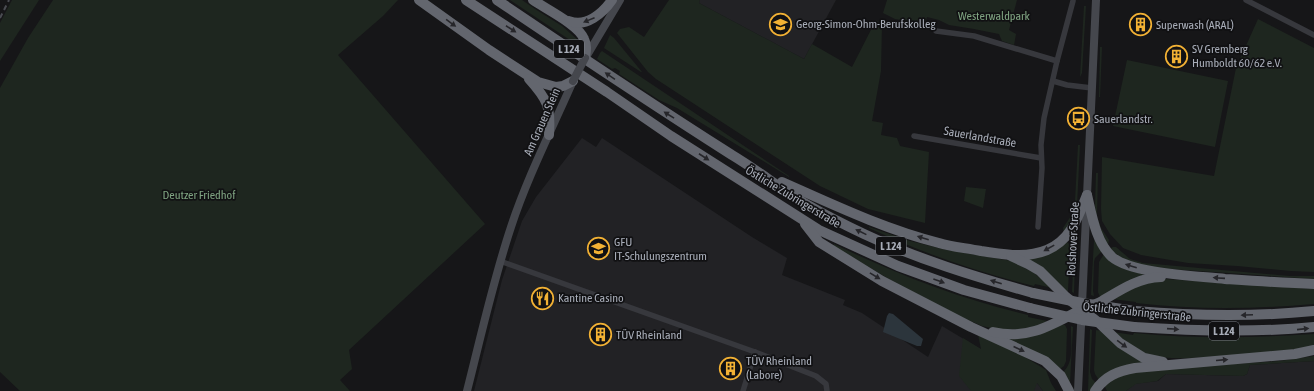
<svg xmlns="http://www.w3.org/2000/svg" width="1314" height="391" viewBox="0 0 1314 391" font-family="'Asap Condensed',sans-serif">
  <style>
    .built { fill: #222225 }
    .green { fill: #1e261f }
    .water { fill: #2c353c }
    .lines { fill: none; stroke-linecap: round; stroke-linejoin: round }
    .street { stroke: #37383d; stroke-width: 5.5 }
    .secondary { stroke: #45474d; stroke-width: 8 }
    .highway { stroke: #63666e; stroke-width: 10 }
    .rail { stroke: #4a4c52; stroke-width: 2; stroke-dasharray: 5 4; stroke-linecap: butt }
    .secondary-bridge { stroke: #45474d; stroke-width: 8 }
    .highway-bridge { stroke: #63666e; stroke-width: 10 }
    .oneway { fill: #26262a }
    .labels { text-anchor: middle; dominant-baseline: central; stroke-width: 3.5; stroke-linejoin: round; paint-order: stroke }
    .shield { fill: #111113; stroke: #7b7e86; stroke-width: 1 }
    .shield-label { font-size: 11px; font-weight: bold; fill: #a8adb8 }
    .park-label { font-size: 12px; fill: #7fa381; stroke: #111113 }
    .poi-label { font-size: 12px; fill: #a8adb8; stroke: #111113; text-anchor: start }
    .street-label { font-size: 12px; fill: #a8adb8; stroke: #111113 }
  </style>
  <rect width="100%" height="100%" fill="#161618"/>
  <g class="built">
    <path d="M 700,0 L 836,0 L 804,59 L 699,3 Z"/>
    <path d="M 582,138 L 596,147 L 602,138 L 752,237 L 787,258 L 782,275 L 845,300 L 843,305 L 862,313 L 928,357 L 942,326 L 1037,383 L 1043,391 L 474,391 L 502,280 L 522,221 L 536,197 Z"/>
    <path d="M 1314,361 L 1314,391 L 1126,391 L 1135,384 L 1141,383 L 1158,381 L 1166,374 L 1243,376 L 1247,374 L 1250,365 Z"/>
  </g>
  <g class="green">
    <path d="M 12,0 L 39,0 L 0,61 L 0,23 Z"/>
    <path d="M 53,0 L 398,0 L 383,16 L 338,55 L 485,224 L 349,350 L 352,369 L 340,380 L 350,391 L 20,391 L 0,372 L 0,88 L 28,38 Z"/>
    <path d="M 510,0 L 522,0 L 535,9 L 562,26 L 579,41 L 582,47 L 582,48 Z"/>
    <path d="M 669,0 L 700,0 L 699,3 L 804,59 L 812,44 L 852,67 L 876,20 L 882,24 L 881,71 L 872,121 L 883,123 L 881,135 L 897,138 L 900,146 L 929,152 L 925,223 L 868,209 L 820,186 L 656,79 L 648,72 L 617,33 L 620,29 L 629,27 L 644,37 Z"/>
    <path d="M 887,0 L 1017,0 L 1009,30 L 1016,34 L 1014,45 L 1002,41 L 999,34 L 974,29 L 949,25 L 939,20 L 927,17 L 925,24 L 895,19 L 883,13 Z"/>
    <path d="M 1084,6 L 1086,6 L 1082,73 L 1080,77 Z"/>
    <path d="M 1258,19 L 1314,48 L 1314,272 L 1291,271 L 1237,266 L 1188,263 L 1141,255 L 1123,248 L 1110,234 L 1102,221 L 1101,209 L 1102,157 L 1214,176 L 1236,68 Z"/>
    <path d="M 610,35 L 614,38 L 642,72 L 641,72 L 604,48 Z"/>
    <path d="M 1100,47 L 1102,47 L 1100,97 L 1099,97 Z"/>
    <path d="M 602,51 L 789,176 L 789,177 L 677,108 L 659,100 L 619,74 L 620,71 L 615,68 L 612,69 L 597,59 L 600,53 Z"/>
    <path d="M 1127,60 L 1228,81 L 1215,147 L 1113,126 Z"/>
    <path d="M 1078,145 L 1080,145 L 1077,206 L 1075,214 L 1064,234 L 1063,228 L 1071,216 L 1075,201 Z"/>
    <path d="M 1096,173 L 1098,173 L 1097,216 L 1101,228 L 1109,240 L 1108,245 L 1103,242 L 1095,207 Z"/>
    <path d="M 966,187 L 986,189 L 983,208 L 964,201 Z"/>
    <path d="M 869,227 L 910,241 L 947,250 L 1012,261 L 1034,273 L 1052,288 L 1035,284 L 1034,286 C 977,272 922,253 869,228 Z"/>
    <path d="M 1075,230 L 1076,230 L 1074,293 L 1072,292 L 1074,246 L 1073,242 L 1069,238 Z"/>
    <path d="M 1094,240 L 1102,251 L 1095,258 L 1094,262 L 1093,291 L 1094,296 L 1091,295 Z"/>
    <path d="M 1066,241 L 1069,244 L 1070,248 L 1068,291 L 1067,291 L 1025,259 Z"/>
    <path d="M 834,244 C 896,274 960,299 1028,315 L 1028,317 L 1047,321 L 1036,326 L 1021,329 L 1000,330 L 982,326 L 959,316 L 889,279 L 833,246 Z"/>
    <path d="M 1113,247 L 1116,247 L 1130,259 L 1143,263 L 1290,276 L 1314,276 L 1314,279 L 1155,268 L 1128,262 L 1109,249 Z"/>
    <path d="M 1104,254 L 1143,273 L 1143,275 L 1100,297 L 1098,292 L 1099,262 Z"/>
    <path d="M 1166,279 L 1314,289 L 1314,304 C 1254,309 1196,310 1136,303 L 1136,302 L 1112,299 C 1128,289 1148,281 1166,279 Z"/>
    <path d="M 1059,324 L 1065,325 L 1067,329 L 1066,361 L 1064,366 L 1060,369 L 1002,337 Z"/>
    <path d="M 1071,326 L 1073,327 L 1070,383 L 1063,372 C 1074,363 1071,345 1071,331 Z"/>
    <path d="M 1090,329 L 1092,330 L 1090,372 L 1092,379 L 1096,383 L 1090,391 L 1088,391 Z"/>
    <path d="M 1096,330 L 1102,331 L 1150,362 L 1099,380 L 1095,374 L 1094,370 Z"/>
    <path d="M 1113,332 L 1133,335 L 1134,333 C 1194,339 1253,338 1314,334 L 1314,347 L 1303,349 C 1271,352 1240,355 1208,357 C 1189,358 1169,360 1150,355 C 1136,351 1125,340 1113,332 Z"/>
    <path d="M 978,335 L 1020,354 L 1046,370 L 1051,383 L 1056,391 L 1043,391 L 1037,383 L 1034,391 L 971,391 L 959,376 L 963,338 L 981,349 Z"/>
    <path d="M 1314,356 L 1314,361 L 1250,365 L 1247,374 L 1243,376 L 1166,374 L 1157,381 L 1136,384 L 1126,391 L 1107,391 L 1104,385 L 1119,375 L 1170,368 L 1279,361 Z"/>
  </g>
  <path class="water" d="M 889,313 L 893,314 L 923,339 L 921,346 L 917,346 L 883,332 L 887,316 Z"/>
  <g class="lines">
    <g class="street">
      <path d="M 1246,0 L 1314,35"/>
      <path d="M 936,31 L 974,36 L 1057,61"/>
      <path d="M 1053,81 L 1067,85 L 1092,88"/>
      <path d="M 914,136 L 1041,158"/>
      <path d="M 1038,227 L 1042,168 L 1041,145 L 1044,118 L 1057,61 L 1073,1"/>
      <path d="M 500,261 L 755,352 L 816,376 L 826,384 L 827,391"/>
      <path d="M 743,391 L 755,352"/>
    </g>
    <g class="secondary">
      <path d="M 586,57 L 620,0"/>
      <path d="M 467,391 C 481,336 493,281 511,227 C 527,178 552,129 573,81"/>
      <path d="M 1078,391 L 1096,0"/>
    </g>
    <g class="highway">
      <path d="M 419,0 L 489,50 L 538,82 L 556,87 L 563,86 L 573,81"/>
      <path d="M 466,0 L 607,92 L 671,136 L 819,230 L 898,266 L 964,290 L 1030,308"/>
      <path d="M 497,0 C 574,52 652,104 732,155 C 757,170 781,189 806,204 C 825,215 845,225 864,234 C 917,259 976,277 1033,293"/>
      <path d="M 533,0 C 546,9 579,25 584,39 C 587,45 586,51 585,58"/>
      <path d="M 569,21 C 586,28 603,13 612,0"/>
      <path d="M 529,79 C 548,100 551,107 549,135"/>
      <path d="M 782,182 C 834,205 884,229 939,243 C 952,247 967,248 981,251 C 1003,254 1025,259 1047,250 C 1071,240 1078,217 1087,195"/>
      <path d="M 1087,195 C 1092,216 1096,242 1112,257 C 1132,274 1198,276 1225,279 C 1255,281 1284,283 1314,284"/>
      <path d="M 805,224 L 819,242 L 882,281 L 971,327 L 1045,361 L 1061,376 L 1069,391"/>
      <path d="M 1011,256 L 1028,264 L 1040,271 L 1066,297 L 1099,323 L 1120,343 L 1144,358 L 1163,362"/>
      <path d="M 1135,311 C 1195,316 1254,317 1314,311"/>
      <path d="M 1134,327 C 1194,331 1254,333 1314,327"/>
      <path d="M 993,332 C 1027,340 1050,326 1080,310 C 1087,307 1095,305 1102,301 C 1122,289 1138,278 1161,277"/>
      <path d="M 1095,391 C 1105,376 1118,371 1135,368 L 1295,354 L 1314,350"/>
    </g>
    <path class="rail" d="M 0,18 L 9,0"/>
    <path class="secondary-bridge" d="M 573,81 L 585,58"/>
    <g class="highway-bridge">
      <path d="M 1033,293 L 1082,303 L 1135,311"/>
      <path d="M 1030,308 L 1082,320 L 1134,327"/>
    </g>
  </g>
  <defs><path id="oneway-solid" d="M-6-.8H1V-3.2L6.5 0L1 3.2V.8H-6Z"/></defs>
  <g class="oneway">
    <use href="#oneway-solid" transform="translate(589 20) rotate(158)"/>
    <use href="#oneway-solid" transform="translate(451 23) rotate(36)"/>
    <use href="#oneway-solid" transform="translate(511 29) rotate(33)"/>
    <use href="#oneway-solid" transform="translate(610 76) rotate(-146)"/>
    <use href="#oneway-solid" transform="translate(669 115) rotate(-148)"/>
    <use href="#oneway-solid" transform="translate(704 157) rotate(33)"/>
    <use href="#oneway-solid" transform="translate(861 232) rotate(-154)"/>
    <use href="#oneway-solid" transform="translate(923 238) rotate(-163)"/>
    <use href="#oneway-solid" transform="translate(1049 248) rotate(151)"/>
    <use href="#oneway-solid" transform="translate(1131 266) rotate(-163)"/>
    <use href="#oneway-solid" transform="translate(875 276) rotate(31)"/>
    <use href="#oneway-solid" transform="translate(1219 278) rotate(-176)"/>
    <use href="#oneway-solid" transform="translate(939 281) rotate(20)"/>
    <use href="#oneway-solid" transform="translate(996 282) rotate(-163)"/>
    <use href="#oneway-solid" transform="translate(1247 315) rotate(178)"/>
    <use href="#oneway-solid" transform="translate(1173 329) rotate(4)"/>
    <use href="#oneway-solid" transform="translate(1303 329) rotate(-6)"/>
    <use href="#oneway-solid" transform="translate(1122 344) rotate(36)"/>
    <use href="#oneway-solid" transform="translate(1019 349) rotate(25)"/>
    <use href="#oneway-solid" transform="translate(1222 360) rotate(-5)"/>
  </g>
  <defs>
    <symbol id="school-ring" viewBox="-11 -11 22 22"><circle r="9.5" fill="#111113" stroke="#f2b134" stroke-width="1.5"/><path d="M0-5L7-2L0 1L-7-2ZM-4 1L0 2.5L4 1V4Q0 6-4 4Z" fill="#f2b134"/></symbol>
    <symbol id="building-ring" viewBox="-11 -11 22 22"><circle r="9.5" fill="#111113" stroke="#f2b134" stroke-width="1.5"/><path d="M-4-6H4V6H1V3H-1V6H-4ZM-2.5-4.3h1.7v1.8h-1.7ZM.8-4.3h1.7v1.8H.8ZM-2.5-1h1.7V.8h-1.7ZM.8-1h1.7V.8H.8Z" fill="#f2b134"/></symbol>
    <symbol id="bus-ring" viewBox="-11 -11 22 22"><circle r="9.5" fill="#111113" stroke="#f2b134" stroke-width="1.5"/><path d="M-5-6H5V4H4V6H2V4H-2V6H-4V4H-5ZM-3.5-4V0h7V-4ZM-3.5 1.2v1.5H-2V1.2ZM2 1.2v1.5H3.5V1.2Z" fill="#f2b134"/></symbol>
    <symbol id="restaurant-ring" viewBox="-11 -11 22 22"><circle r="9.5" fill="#111113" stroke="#f2b134" stroke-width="1.5"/><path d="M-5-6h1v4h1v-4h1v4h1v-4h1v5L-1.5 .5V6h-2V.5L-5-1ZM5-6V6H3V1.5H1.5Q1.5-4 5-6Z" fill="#f2b134"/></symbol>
  </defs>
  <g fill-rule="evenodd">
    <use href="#school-ring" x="768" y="12" width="25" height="25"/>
    <use href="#building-ring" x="1128" y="12" width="25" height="25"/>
    <use href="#building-ring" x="1164" y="44" width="25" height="25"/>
    <use href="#bus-ring" x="1066" y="106" width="25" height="25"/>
    <use href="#school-ring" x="586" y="236" width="25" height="25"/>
    <use href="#restaurant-ring" x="530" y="286" width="25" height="25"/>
    <use href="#building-ring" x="588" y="322" width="25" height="25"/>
    <use href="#building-ring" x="718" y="356" width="25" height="25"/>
  </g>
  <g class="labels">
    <g class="shield">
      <rect x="554" y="40" width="30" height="18" rx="3"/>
      <rect x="876" y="237" width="30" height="18" rx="3"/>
      <rect x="1209" y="322" width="30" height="18" rx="3"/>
    </g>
    <g class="shield-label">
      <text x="569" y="49">L 124</text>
      <text x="891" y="246">L 124</text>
      <text x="1224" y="331">L 124</text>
    </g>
    <g class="park-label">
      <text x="994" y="16">Westerwaldpark</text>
      <text x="199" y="195">Deutzer Friedhof</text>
    </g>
    <g class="poi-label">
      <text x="796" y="24">Georg-Simon-Ohm-Berufskolleg</text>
      <text x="1156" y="25">Superwash (ARAL)</text>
      <text x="1192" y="49">SV Gremberg<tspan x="1192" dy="14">Humboldt 60/62 e.V.</tspan></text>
      <text x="1094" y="119">Sauerlandstr.</text>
      <text x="614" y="242">GFU<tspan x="614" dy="14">IT-Schulungszentrum</tspan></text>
      <text x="558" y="298">Kantine Casino</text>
      <text x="616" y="335">TÜV Rheinland</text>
      <text x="746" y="361">TÜV Rheinland<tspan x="746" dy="14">(Labore)</tspan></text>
    </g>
    <g class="street-label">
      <text transform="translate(542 122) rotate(-66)">Am Grauen Stein</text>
      <text transform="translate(980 137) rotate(10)">Sauerlandstraße</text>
      <text transform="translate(793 197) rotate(31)">Östliche Zubringerstraße</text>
      <text transform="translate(1073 239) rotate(-87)">Rolshover Straße</text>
      <text transform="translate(1137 312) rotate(6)">Östliche Zubringerstraße</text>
    </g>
  </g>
</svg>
